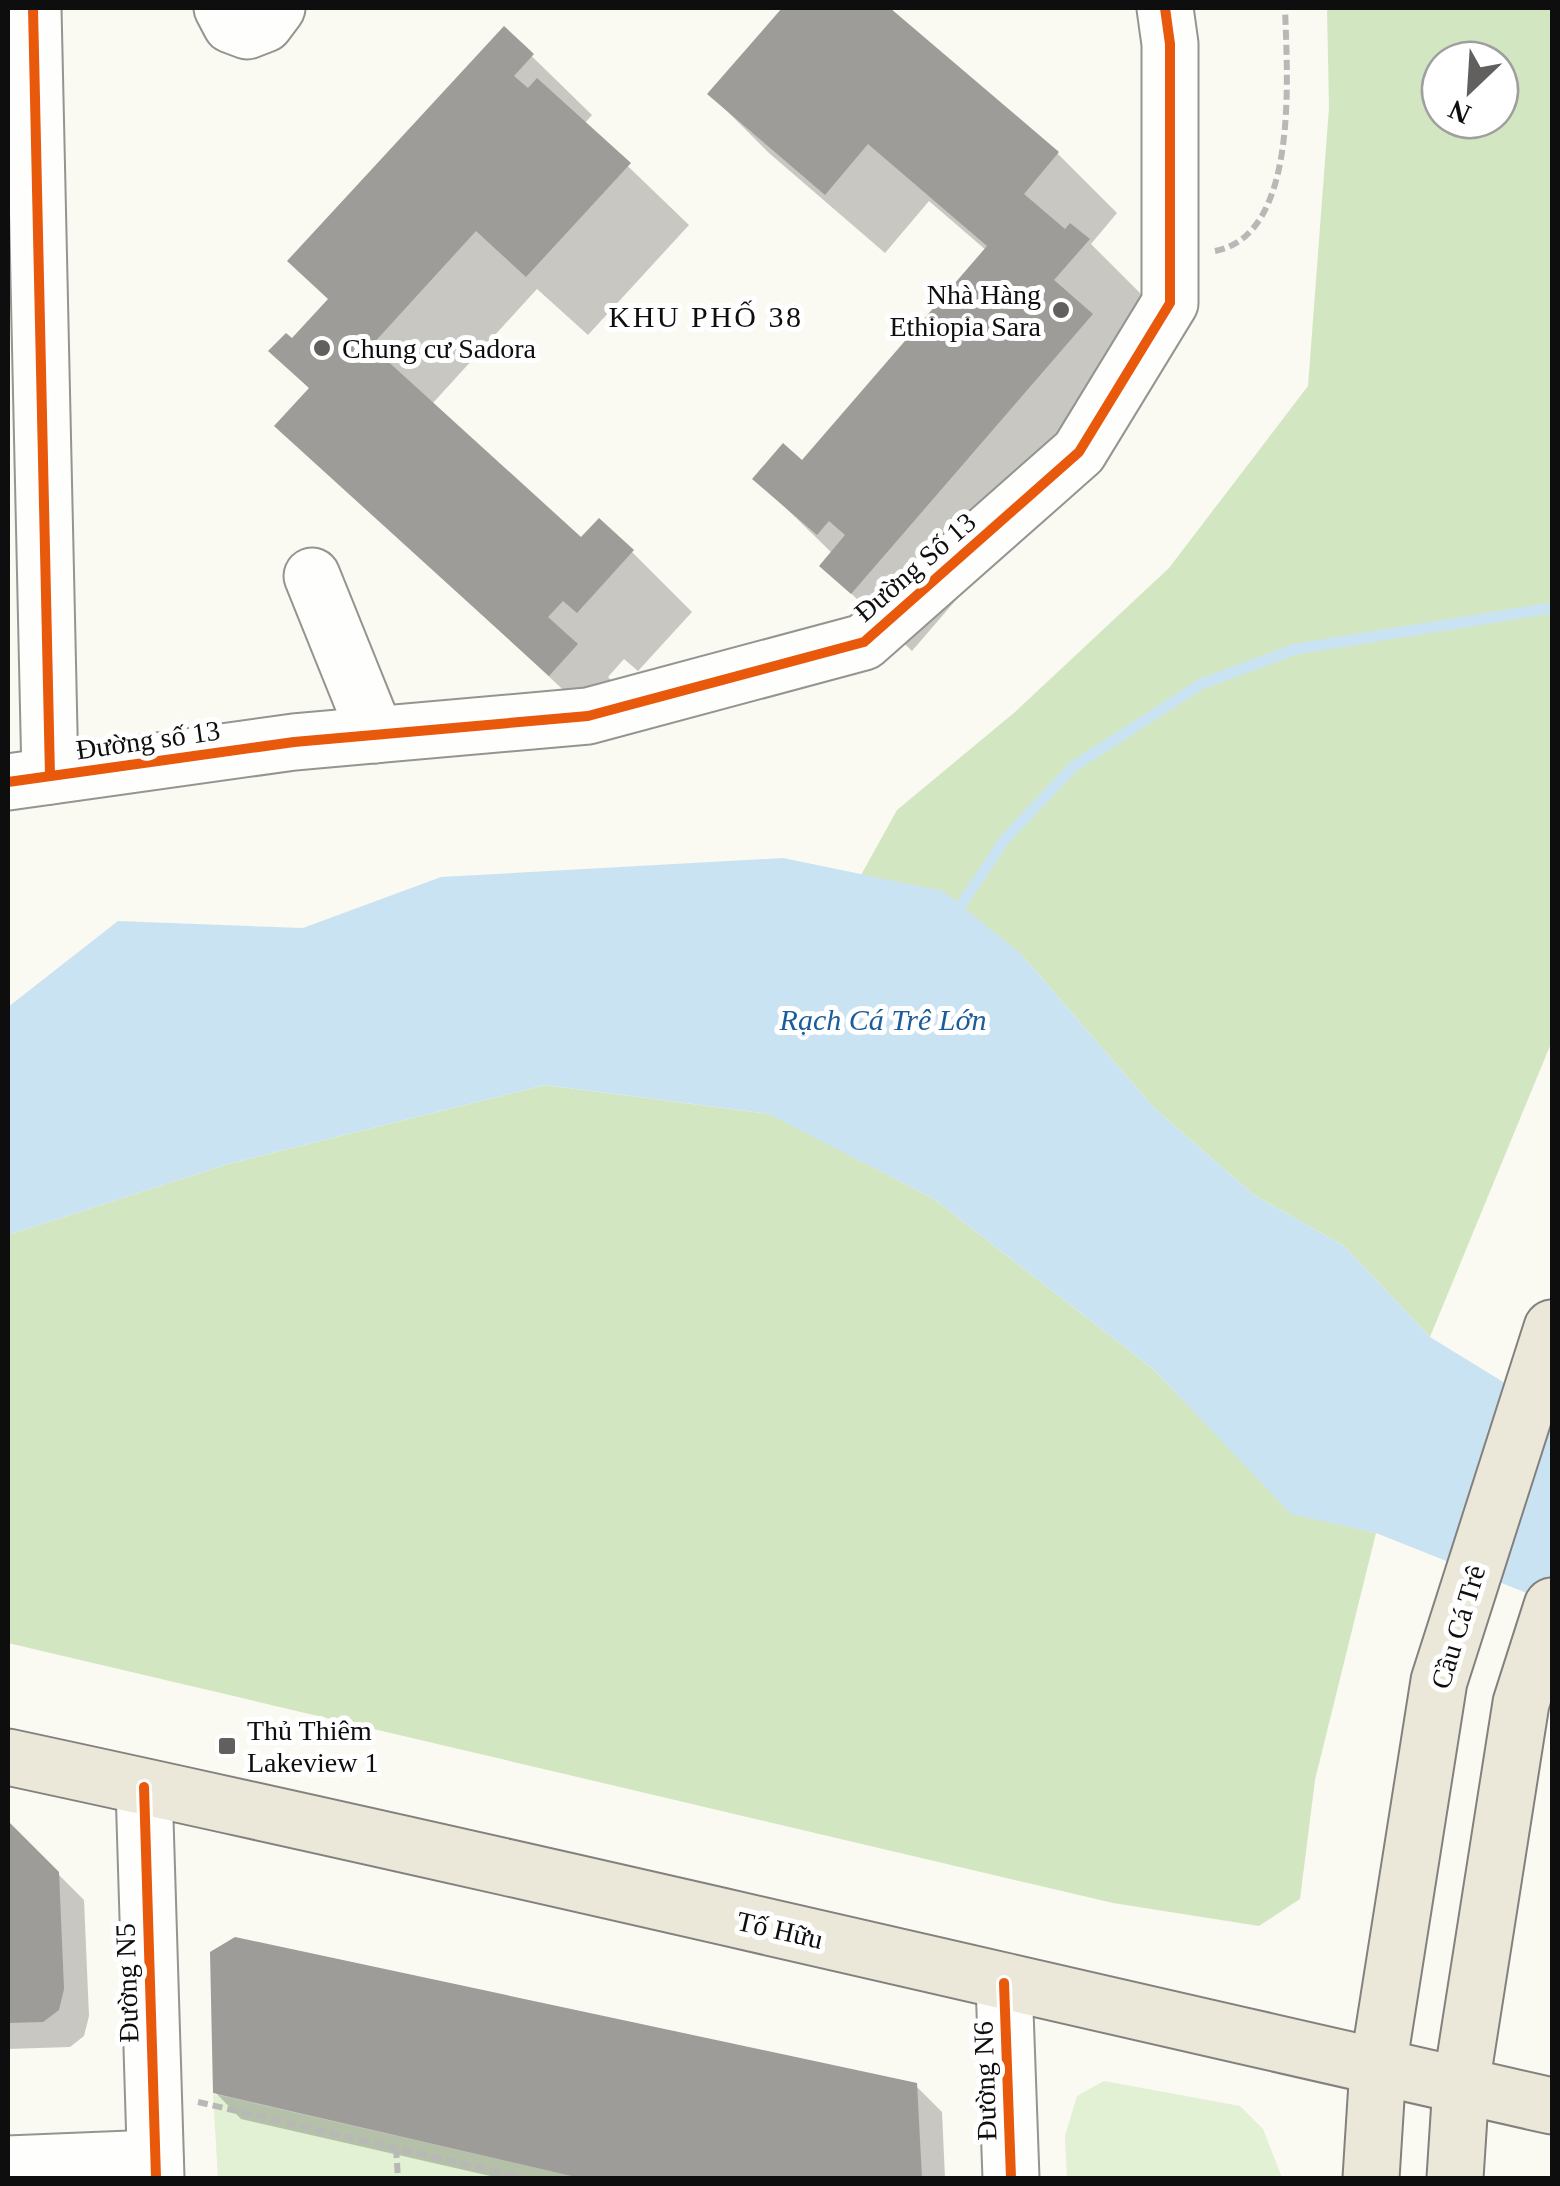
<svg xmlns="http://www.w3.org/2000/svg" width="1560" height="2186" viewBox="0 0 1560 2186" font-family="'Times New Roman',serif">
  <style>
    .green { fill: #e2f0d3 }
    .forest { fill: #d2e7c1; fill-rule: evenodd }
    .water { fill: #cae3f3 }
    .shadow { fill: #0003 }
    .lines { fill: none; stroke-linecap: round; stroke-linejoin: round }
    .stream { stroke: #cae3f3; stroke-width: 11 }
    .building { fill: #9e9c98 }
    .minor-casing { stroke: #949491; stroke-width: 59 }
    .major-casing { stroke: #82817e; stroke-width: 59 }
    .path { stroke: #b8b8b6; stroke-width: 6; stroke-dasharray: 10 5; stroke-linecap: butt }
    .minor { stroke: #fefefd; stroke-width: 55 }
    .major { stroke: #ece8d9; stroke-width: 55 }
    .cycleway-casing { stroke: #fff; stroke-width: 16 }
    .cycleway { stroke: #e8590c; stroke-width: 10 }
    .poi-dot { fill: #61605e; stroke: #fff; stroke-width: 4 }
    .labels { text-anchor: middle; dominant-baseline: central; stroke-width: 10; stroke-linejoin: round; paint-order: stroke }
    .poi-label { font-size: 28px; fill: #0e0e0e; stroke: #fff; text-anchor: start }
    .street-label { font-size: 28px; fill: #0e0e0e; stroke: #fff }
    .neighbourhood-label { font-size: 30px; letter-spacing: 2.5px; fill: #0e0e0e; stroke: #fff }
    .water-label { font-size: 30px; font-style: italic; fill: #1b5d9b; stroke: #fff }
  </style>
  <rect width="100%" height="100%" fill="#faf9f2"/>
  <g class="green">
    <path d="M 1104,2081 L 1240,2106 L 1263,2129 L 1282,2178 L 1067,2178 L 1065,2136 L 1077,2096 Z"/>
    <path d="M 213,2094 L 580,2178 L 218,2178 Z"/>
  </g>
  <g class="forest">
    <path d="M 1327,8 L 1552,8 L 1552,1041 L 1430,1337 L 1344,1246 L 1254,1195 L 1154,1108 L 1021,954 L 861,875 L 897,810 L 1015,712 L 1169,568 L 1308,386 L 1329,108 ZM 1440,60 L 1500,60 L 1500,120 L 1440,120 Z"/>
    <path d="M 545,1085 L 770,1114 L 934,1199 L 1153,1369 L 1291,1513 L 1376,1533 L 1315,1780 L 1300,1899 L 1259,1926 L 1113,1903 L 8,1643 L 8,1235 L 228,1164 Z"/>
  </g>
  <path class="water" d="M 783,858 L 943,891 L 1021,954 L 1154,1108 L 1254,1195 L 1344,1246 L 1430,1337 L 1552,1412 L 1552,1603 L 1376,1533 L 1291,1514 L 1153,1369 L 934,1199 L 769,1114 L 545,1085 L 228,1164 L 8,1235 L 8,1007 L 118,921 L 303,928 L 441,877 Z"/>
  <g class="shadow">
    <path d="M 785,8 L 800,11 L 803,8 L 886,8 L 1058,154 L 1117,213 L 1091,244 L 1147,300 L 1114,339 L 1150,375 L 912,651 L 822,566 L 833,554 L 755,478 L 803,463 L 987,251 L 929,201 L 885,253 L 769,153 L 710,94 Z"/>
    <path d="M 504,29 L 592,115 L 584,124 L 689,225 L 588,335 L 537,289 L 432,404 L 581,541 L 632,552 L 692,612 L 638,671 L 624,659 L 608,677 L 636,706 L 611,734 L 278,426 L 311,390 L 272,351 L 292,342 L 330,301 Z"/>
    <path d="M 8,1824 L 84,1900 L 89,2016 L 84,2036 L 70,2047 L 8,2049 Z"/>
    <path d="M 916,2086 L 942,2112 L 945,2178 L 499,2178 L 241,2119 L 215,2092 Z"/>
  </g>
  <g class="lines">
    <path class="stream" d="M 961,905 L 1005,839 L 1074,766 L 1201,684 L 1296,649 L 1552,608"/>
  </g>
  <g class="building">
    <path d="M 782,8 L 890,8 L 1059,152 L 1024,194 L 1065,229 L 1070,223 L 1090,239 L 1054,280 L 1093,314 L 851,594 L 819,566 L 845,535 L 829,521 L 817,535 L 752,479 L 783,443 L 802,460 L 987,246 L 868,144 L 825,195 L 707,94 Z"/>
    <path d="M 504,26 L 534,54 L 514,76 L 528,88 L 537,78 L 631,163 L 526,277 L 476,231 L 371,346 L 581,537 L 599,518 L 634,550 L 577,613 L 563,601 L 548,617 L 578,644 L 549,676 L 274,426 L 309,388 L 268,351 L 286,333 L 292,338 L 328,299 L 287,261 Z"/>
    <path d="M 8,1821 L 59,1872 L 64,1989 L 59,2010 L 43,2022 L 8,2023 Z"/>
    <path d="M 235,1937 L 917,2083 L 922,2178 L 580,2178 L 213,2093 L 210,1952 Z"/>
  </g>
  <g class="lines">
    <defs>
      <g id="minor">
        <path d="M 33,8 L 50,776"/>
        <path d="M 222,8 L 231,25 L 247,31 L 265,24 L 277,8"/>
        <path d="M 312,576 L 376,735"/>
        <path d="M 8,782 L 294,742 L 588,716 L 864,642 L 1079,452 L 1170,303 L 1170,44 L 1165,8"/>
        <path d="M 144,1787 L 156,2178"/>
        <path d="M 1004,1983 L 1011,2178"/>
        <path d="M 8,2164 L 155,2158"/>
      </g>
      <g id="major">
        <path d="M 8,1757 C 524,1868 1037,1990 1552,2106"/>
        <path d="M 1371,2178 L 1378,2067 L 1439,1681 L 1552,1328"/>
        <path d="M 1455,2178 L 1461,2085 L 1521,1703 L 1552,1606"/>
      </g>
    </defs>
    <use href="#minor" class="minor-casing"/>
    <use href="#major" class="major-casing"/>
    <g class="path">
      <path d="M 1215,251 C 1300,235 1287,73 1285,8"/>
      <path d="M 198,2102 L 524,2178"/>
      <path d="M 396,2148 L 398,2178"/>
    </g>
    <use href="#minor" class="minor"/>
    <use href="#major" class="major"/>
    <defs>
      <g id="cycleway">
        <path d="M 33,8 L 50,776"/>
        <path d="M 8,782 L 294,742 L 588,716 L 864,642 L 1079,452 L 1170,303 L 1170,44 L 1165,8"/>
        <path d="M 144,1787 L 156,2178"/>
        <path d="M 1004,1983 L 1011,2178"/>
      </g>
    </defs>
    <use href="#cycleway" class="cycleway-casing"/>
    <use href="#cycleway" class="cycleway"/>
  </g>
  <g class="poi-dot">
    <circle cx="1061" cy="310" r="10"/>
    <circle cx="322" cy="348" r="10"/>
    <rect x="217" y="1736" width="20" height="20" rx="5"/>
  </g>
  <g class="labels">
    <g class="poi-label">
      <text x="1041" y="294" text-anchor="end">Nhà Hàng<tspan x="1041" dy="32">Ethiopia Sara</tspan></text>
      <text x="342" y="348">Chung cư Sadora</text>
      <text x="247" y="1730">Thủ Thiêm<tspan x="247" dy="32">Lakeview 1</tspan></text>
    </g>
    <g class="street-label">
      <text transform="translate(915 567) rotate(-41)">Đường Số 13</text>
      <text transform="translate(148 740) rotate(-8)">Đường số 13</text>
      <text transform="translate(1458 1627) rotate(-73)">Cầu Cá Trê</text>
      <text transform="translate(780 1930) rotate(13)">Tố Hữu</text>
      <text transform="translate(127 1983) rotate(-92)">Đường N5</text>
      <text transform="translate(985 2081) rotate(-92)">Đường N6</text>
    </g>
    <g class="neighbourhood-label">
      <text x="706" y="316">KHU PHỐ 38</text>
    </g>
    <g class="water-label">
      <text x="883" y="1019">Rạch Cá Trê Lớn</text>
    </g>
  </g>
  <rect width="1560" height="2186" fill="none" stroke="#0e0e0e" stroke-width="20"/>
  <g transform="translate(1470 90) rotate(205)"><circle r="48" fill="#ffffff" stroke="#9f9f9f" stroke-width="2.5"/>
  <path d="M0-8L18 38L0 25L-18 38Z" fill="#61605e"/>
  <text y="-15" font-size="28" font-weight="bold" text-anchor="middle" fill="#0e0e0e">N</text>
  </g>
</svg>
